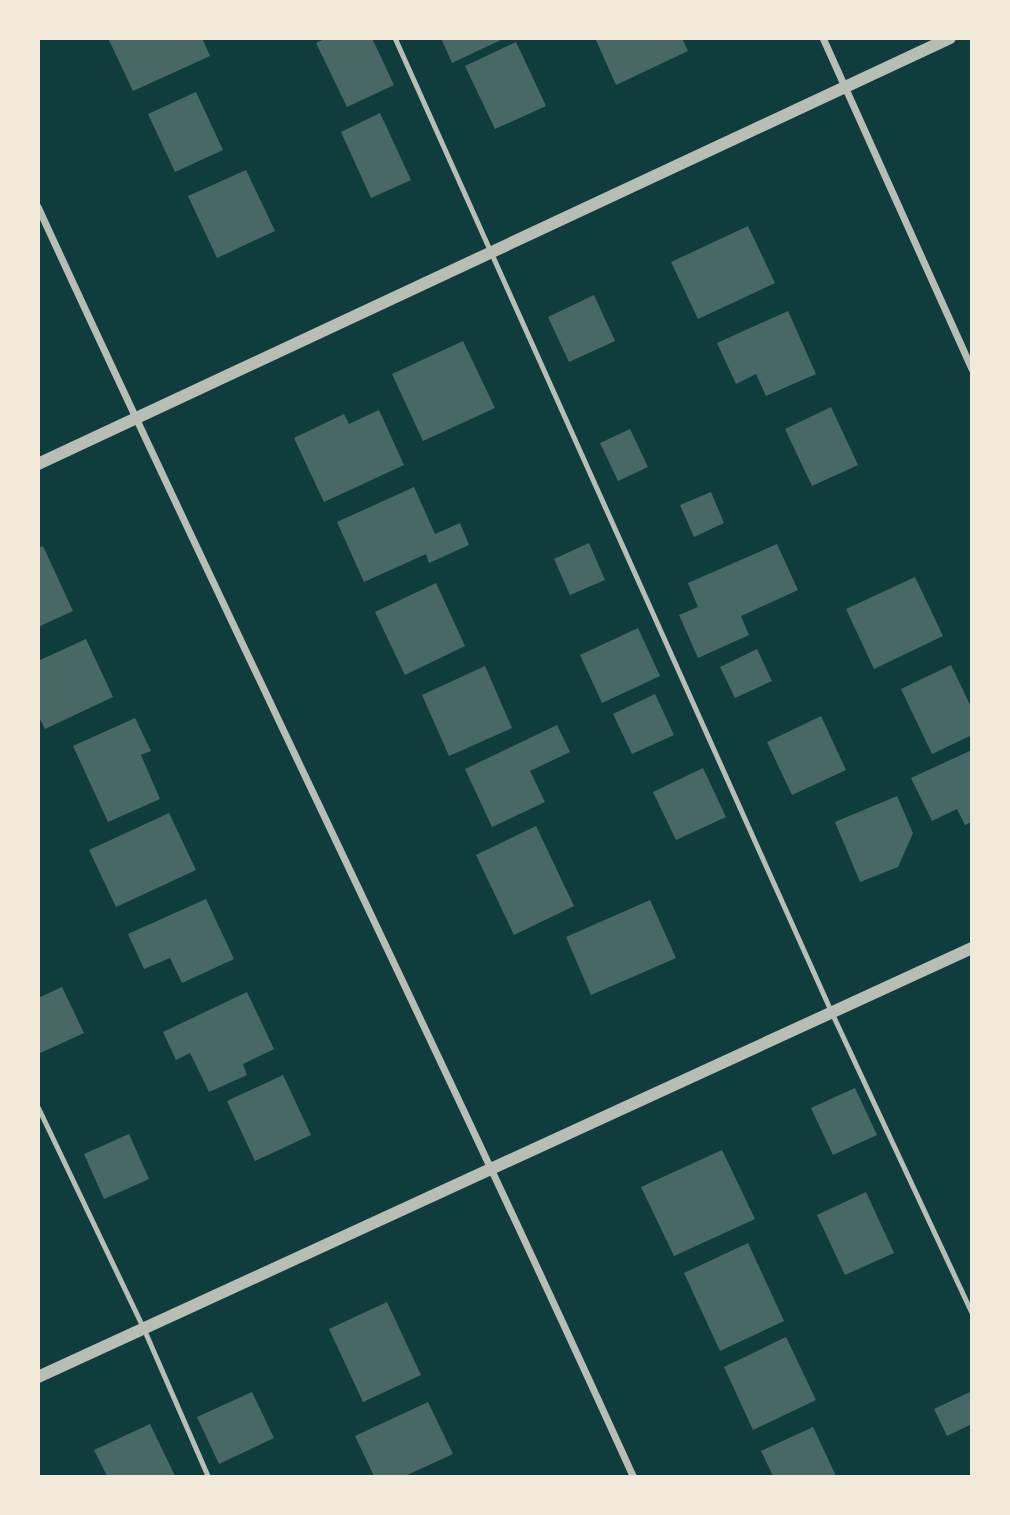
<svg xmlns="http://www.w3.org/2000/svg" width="1010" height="1515" viewBox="0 0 1010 1515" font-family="'PT Sans',sans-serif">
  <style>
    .building { fill: #486865 }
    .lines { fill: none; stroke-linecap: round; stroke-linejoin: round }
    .service { stroke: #b8beb3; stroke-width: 5 }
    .minor { stroke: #b8beb3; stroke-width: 7 }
    .tertiary { stroke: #b8beb3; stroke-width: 12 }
  </style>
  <rect width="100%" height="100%" fill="#0f3d3e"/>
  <g class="building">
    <path d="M 108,38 L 202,38 L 210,56 L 133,91 Z"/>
    <path d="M 326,38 L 372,38 L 394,85 L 347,107 L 316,43 Z"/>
    <path d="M 441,38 L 505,38 L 452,63 Z"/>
    <path d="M 595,38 L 682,38 L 688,51 L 616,85 Z"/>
    <path d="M 516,42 L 546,106 L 495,129 L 465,66 Z"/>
    <path d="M 196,92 L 223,150 L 175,172 L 148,114 Z"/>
    <path d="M 380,113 L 411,180 L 371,198 L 341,132 Z"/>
    <path d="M 246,170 L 275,231 L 217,258 L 188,196 Z"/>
    <path d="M 748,226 L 775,283 L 698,319 L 671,262 Z"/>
    <path d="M 594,295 L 615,341 L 569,362 L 548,317 Z"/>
    <path d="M 788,311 L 816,374 L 766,396 L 756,374 L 736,384 L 717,343 Z"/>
    <path d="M 463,341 L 495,408 L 423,441 L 392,374 Z"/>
    <path d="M 831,407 L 858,465 L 812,486 L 785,429 Z"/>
    <path d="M 379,410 L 404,465 L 324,502 L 294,438 L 344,414 L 349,424 Z"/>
    <path d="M 630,429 L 648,467 L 618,481 L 600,443 Z"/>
    <path d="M 414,487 L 435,534 L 460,523 L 469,545 L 429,563 L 426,554 L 364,582 L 337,522 Z"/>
    <path d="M 711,492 L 724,523 L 694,537 L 680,505 Z"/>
    <path d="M 589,543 L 605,580 L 570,595 L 554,559 Z"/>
    <path d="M 777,544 L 798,590 L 741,616 L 749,635 L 698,658 L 679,615 L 698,607 L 688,583 Z"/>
    <path d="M 43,546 L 73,611 L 38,627 L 38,548 Z"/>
    <path d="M 915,577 L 943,636 L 874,669 L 846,609 Z"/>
    <path d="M 436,583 L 465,646 L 405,675 L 375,612 Z"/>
    <path d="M 638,628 L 660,676 L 602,703 L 580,655 Z"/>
    <path d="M 86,639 L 113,697 L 45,729 L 38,715 L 38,661 Z"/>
    <path d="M 757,649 L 772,681 L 735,698 L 720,667 Z"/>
    <path d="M 951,665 L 972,709 L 972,735 L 932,754 L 901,689 Z"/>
    <path d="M 485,666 L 512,728 L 449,756 L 422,695 Z"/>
    <path d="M 655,694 L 674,735 L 632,754 L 613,714 Z"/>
    <path d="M 821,716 L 846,770 L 792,795 L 767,742 Z"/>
    <path d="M 135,718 L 151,751 L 141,755 L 160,799 L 108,822 L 73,746 Z"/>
    <path d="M 557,725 L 570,752 L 530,771 L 545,802 L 492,827 L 465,769 Z"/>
    <path d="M 972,750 L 972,822 L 965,825 L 957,809 L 932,821 L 911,778 Z"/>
    <path d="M 703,768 L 726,817 L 676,840 L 653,792 Z"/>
    <path d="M 897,796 L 913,833 L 898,867 L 860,882 L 835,822 Z"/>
    <path d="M 169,813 L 196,870 L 116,907 L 89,850 Z"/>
    <path d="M 536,826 L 574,906 L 514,935 L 476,855 Z"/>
    <path d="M 206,899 L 234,959 L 182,983 L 170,958 L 144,969 L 128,934 Z"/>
    <path d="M 650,900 L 676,958 L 591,995 L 566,937 Z"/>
    <path d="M 62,987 L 84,1033 L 38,1054 L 38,998 Z"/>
    <path d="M 247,992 L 274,1049 L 243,1064 L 247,1075 L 209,1092 L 190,1053 L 176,1060 L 163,1032 Z"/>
    <path d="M 283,1075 L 311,1135 L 255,1161 L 227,1101 Z"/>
    <path d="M 855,1088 L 877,1135 L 833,1155 L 811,1108 Z"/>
    <path d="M 129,1134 L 149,1179 L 104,1199 L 84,1154 Z"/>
    <path d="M 722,1150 L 755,1219 L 674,1256 L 641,1187 Z"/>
    <path d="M 866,1192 L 894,1253 L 845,1275 L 817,1215 Z"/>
    <path d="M 748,1243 L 784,1321 L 720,1351 L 684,1273 Z"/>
    <path d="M 387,1302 L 421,1375 L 363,1402 L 329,1329 Z"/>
    <path d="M 786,1337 L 816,1400 L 753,1430 L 724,1367 Z"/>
    <path d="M 972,1391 L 972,1424 L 947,1436 L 934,1409 Z"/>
    <path d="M 252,1392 L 274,1438 L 219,1464 L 197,1417 Z"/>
    <path d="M 428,1402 L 453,1454 L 405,1476 L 374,1476 L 355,1436 Z"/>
    <path d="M 150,1424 L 175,1476 L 107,1476 L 94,1450 Z"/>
    <path d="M 813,1427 L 836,1476 L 773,1476 L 761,1451 Z"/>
  </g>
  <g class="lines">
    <g class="service">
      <path d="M 395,38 L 832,1013 L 972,1313"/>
      <path d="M 38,1107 L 144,1329 L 208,1476"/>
    </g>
    <g class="minor">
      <path d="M 823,38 L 972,369"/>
      <path d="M 38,207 C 233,632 440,1051 633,1476"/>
    </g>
    <g class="tertiary">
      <path d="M 38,464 L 950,38"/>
      <path d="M 38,1377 L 972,948"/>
    </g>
  </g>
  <rect width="1010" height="1515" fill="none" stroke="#f1e9da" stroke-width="80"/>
</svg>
